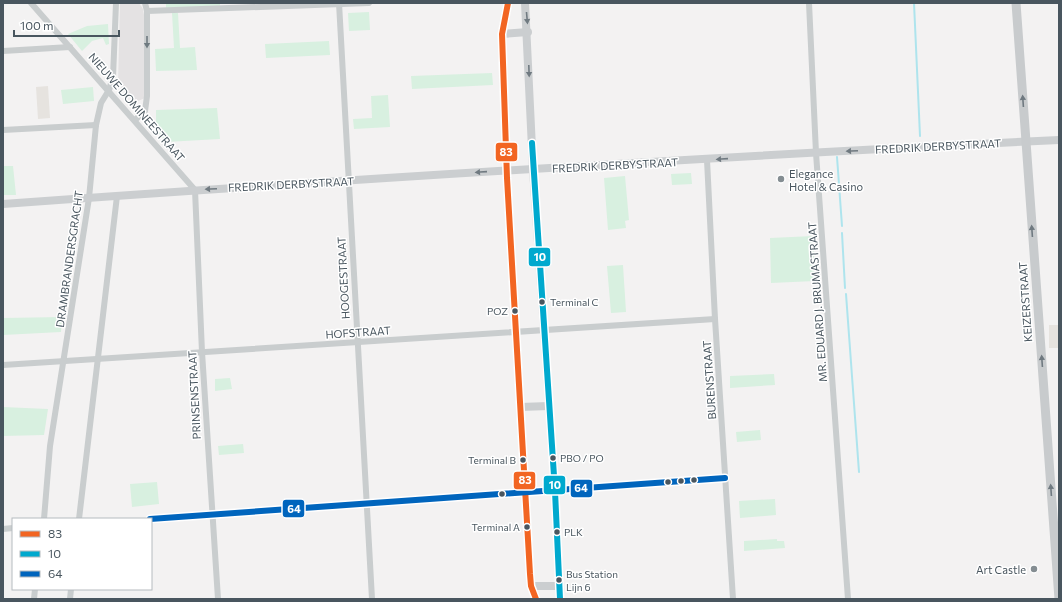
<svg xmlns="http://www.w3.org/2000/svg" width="1062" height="602" viewBox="0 0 1062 602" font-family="Commissioner,sans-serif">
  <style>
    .education { fill: #e4e2e3 }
    .green { fill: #d8f0e0 }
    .sand { fill: #e6e3df }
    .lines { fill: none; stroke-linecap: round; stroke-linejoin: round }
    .stream { stroke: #aee4ed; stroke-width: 2 }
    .street { stroke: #c9cdce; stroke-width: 6 }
    .secondary { stroke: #cbced0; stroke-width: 8 }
    .primary { stroke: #c8cbcd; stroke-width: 9 }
    .bus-1-casing { stroke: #fff; stroke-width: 9 }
    .bus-2-casing { stroke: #fff; stroke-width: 9 }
    .bus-3-casing { stroke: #fff; stroke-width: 9 }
    .bus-1 { stroke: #f26522; stroke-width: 6 }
    .bus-2 { stroke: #00a9ce; stroke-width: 6 }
    .bus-3 { stroke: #0065bd; stroke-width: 6 }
    .oneway { fill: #707a81 }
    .oneway2 { fill: #6f7a80 }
    .oneway3 { fill: #6f7980 }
    .poi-dot { fill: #848d92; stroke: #fff; stroke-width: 1.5 }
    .bus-dot { fill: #49565f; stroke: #fff; stroke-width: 1.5 }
    .labels { text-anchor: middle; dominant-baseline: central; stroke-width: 3; stroke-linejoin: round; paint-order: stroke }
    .bus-label { font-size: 10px; fill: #49565f; stroke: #fff; text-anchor: start }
    .street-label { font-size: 11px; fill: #49565f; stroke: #fff }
    .poi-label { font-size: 11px; fill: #49565f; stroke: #fff; text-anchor: start }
    .line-badge { stroke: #fff; stroke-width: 1.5 }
    .badge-label { font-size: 11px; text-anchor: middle; font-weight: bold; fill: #fff }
  </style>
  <rect width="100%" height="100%" fill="#f3f2f2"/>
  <path class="education" d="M 120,3 L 139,3 L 143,9 L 144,15 L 145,98 L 138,101 L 133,101 L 118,84 Z"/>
  <g class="green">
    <path d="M 166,3 L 220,3 L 220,6 L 166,8 Z"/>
    <path d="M 369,12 L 370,30 L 349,31 L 348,13 Z"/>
    <path d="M 172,13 L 178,13 L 180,48 L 195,47 L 197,70 L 156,71 L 155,49 L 174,48 Z"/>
    <path d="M 108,24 L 109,44 L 106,45 L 103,38 L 92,41 L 82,51 L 68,34 L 87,26 Z"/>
    <path d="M 329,41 L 330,55 L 266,58 L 265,44 Z"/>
    <path d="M 492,73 L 493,85 L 412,89 L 411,76 Z"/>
    <path d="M 93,87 L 94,101 L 63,104 L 61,90 Z"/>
    <path d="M 388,95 L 390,127 L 354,129 L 353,119 L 372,118 L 371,96 Z"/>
    <path d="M 217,108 L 220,139 L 166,142 L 156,130 L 156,110 Z"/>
    <path d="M 3,166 L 13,166 L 16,195 L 4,195 Z"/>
    <path d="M 691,173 L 692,184 L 672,185 L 671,174 Z"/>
    <path d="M 625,176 L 629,220 L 625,221 L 626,228 L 608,230 L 604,178 Z"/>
    <path d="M 813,236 L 815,281 L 771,283 L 770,238 Z"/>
    <path d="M 623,265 L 626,312 L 611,313 L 607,266 Z"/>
    <path d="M 62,317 L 61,332 L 3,335 L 3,318 Z"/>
    <path d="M 774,374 L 775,385 L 730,388 L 730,376 Z"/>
    <path d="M 230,378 L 232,389 L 215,391 L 215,379 Z"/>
    <path d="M 3,407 L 48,409 L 44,435 L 3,436 Z"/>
    <path d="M 760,430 L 761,440 L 737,442 L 736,432 Z"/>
    <path d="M 243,444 L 244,453 L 219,455 L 218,446 Z"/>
    <path d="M 157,482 L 159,504 L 132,507 L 130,484 Z"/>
    <path d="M 775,499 L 776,515 L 740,518 L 739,501 Z"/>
    <path d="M 777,539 L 777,541 L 784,541 L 785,548 L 744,551 L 744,541 Z"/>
  </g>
  <g class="sand">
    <path d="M 48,86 L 50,118 L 38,119 L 36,87 Z"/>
    <rect x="1049" y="325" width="10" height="23"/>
  </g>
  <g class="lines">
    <g class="stream">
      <path d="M 914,3 L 920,136"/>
      <path d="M 837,157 L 842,226"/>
      <path d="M 842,233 L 845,288"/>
      <path d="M 846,294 L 859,472"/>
    </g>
    <g class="street">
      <path d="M 31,3 L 195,190 L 202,352 L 218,599"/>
      <path d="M 339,3 L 372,599"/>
      <path d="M 809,3 L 816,153 L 848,599"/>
      <path d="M 147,11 L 369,3"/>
      <path d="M 3,51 L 70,47"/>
      <path d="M 135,120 L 145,111 L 147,96 L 147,11 L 145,3"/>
      <path d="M 3,130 L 96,125"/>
      <path d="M 707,160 L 715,319 L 733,599"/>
      <path d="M 3,365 L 715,319"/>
      <path d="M 44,519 L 50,446 L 89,198 L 96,125 L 101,103 L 109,90 L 113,77 L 116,3"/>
      <path d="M 79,519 L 117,196"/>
      <path d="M 150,519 L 725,478"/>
      <path d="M 3,529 L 13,528"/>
      <path d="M 34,599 L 35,589"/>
      <path d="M 70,599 L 71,589"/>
    </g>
    <g class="secondary">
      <path d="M 508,3 L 502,34 L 507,178 L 530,574 L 531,586 L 536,599"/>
      <path d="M 525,3 L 533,169 L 555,491 L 560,599"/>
      <path d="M 502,34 L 528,32"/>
      <path d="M 3,204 C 355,179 707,157 1059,140"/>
      <path d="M 520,407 L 549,406"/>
      <path d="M 531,586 L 559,586"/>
    </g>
    <path class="primary" d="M 1016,3 L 1059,599"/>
    <defs>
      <path id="bus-1" d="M 508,3 L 502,34 L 507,178 L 530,574 L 531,586 L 536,599"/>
      <path id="bus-2" d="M 532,143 L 555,491 L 560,599"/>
      <path id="bus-3" d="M 150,519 L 725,478"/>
    </defs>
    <use href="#bus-1" class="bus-1-casing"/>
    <use href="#bus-2" class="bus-2-casing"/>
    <use href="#bus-3" class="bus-3-casing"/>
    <use href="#bus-1" class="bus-1"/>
    <use href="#bus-2" class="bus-2"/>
    <use href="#bus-3" class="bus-3"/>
  </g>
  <defs><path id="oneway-solid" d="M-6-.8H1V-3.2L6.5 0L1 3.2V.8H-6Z"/></defs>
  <g class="oneway">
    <use href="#oneway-solid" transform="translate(527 18) rotate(85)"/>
    <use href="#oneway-solid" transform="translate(529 71) rotate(88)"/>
    <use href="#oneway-solid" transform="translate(852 151) rotate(177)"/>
    <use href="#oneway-solid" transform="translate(722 159) rotate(176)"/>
    <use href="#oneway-solid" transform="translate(481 172) rotate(176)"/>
    <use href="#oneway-solid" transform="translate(211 189) rotate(177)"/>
  </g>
  <use class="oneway2" href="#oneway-solid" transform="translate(147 42) rotate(90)"/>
  <g class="oneway3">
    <use href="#oneway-solid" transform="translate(1023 101) rotate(-94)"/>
    <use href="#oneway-solid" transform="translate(1032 231) rotate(-94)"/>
    <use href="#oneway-solid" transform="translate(1042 361) rotate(-94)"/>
    <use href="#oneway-solid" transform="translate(1051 490) rotate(-94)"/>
  </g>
  <g class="poi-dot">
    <circle cx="781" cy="179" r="4"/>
    <circle cx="1034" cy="569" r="4"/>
  </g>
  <g class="bus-dot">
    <circle cx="542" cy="302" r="3.5"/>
    <circle cx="515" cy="311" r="3.5"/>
    <circle cx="553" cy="458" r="3.5"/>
    <circle cx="523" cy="460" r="3.5"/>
    <circle cx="694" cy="480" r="3.5"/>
    <circle cx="681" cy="481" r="3.5"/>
    <circle cx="668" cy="482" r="3.5"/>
    <circle cx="502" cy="494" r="3.5"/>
    <circle cx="527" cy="527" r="3.5"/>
    <circle cx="557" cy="532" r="3.5"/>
    <circle cx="559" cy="580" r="3.5"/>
  </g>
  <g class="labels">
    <g class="bus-label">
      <text x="550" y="302">Terminal C</text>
      <text x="508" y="311" text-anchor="end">POZ</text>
      <text x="560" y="458">PBO / PO</text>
      <text x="516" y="460" text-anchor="end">Terminal B</text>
      <text x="520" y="527" text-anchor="end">Terminal A</text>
      <text x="564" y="532">PLK</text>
      <text x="566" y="574">Bus Station<tspan x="566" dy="13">Lijn 6</tspan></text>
    </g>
    <g class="street-label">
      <text transform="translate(137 107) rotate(49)">NIEUWE DOMINEESTRAAT</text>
      <text transform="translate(938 146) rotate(-3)">FREDRIK DERBYSTRAAT</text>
      <text transform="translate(615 165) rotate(-3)">FREDRIK DERBYSTRAAT</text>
      <text transform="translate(291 184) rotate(-3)">FREDRIK DERBYSTRAAT</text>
      <text transform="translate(69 259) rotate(-82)">DRAMBRANDERSGRACHT</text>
      <text transform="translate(343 278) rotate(-93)">HOOGESTRAAT</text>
      <text transform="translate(817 302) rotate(-94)">MR. EDUARD J. BRUMASTRAAT</text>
      <text transform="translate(1025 302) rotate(-94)">KEIZERSTRAAT</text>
      <text transform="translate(358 332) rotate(-4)">HOFSTRAAT</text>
      <text transform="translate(709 380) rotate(-94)">BURENSTRAAT</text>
      <text transform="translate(194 395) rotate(-93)">PRINSENSTRAAT</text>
    </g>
    <g class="poi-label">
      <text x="789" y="173">Elegance<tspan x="789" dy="13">Hotel &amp; Casino</tspan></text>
      <text x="1026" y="569" text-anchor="end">Art Castle</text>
    </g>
  </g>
  <g class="line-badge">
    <rect x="495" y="142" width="23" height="20" rx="4" fill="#f26522"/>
    <rect x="528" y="247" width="23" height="20" rx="4" fill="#00a9ce"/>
    <rect x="513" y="471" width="23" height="19" rx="4" fill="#f26522"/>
    <rect x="543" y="475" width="23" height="20" rx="4" fill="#00a9ce"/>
    <rect x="570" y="479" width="23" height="19" rx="4" fill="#0065bd"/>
    <rect x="282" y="499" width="23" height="19" rx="4" fill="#0065bd"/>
  </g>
  <g class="badge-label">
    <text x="506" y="156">83</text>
    <text x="540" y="261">10</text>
    <text x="525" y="484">83</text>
    <text x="555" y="489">10</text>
    <text x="581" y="492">64</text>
    <text x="294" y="513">64</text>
  </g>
  <rect width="1062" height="602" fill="none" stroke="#49565f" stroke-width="8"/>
  <rect x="12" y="518" width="140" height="72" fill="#ffffff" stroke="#b6bbbf"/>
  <rect x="20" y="531" width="20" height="6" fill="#f26522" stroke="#b6bbbf"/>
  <text x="48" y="538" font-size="12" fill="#49565f">83</text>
  <rect x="20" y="551" width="20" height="6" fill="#00a9ce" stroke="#b6bbbf"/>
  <text x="48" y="558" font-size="12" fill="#49565f">10</text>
  <rect x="20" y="571" width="20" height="6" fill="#0065bd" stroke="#b6bbbf"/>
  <text x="48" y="578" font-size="12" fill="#49565f">64</text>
  <path d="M14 30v6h105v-6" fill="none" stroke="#49565f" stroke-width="2"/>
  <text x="20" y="30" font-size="12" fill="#49565f" stroke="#ffffff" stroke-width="3" paint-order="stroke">100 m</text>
</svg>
